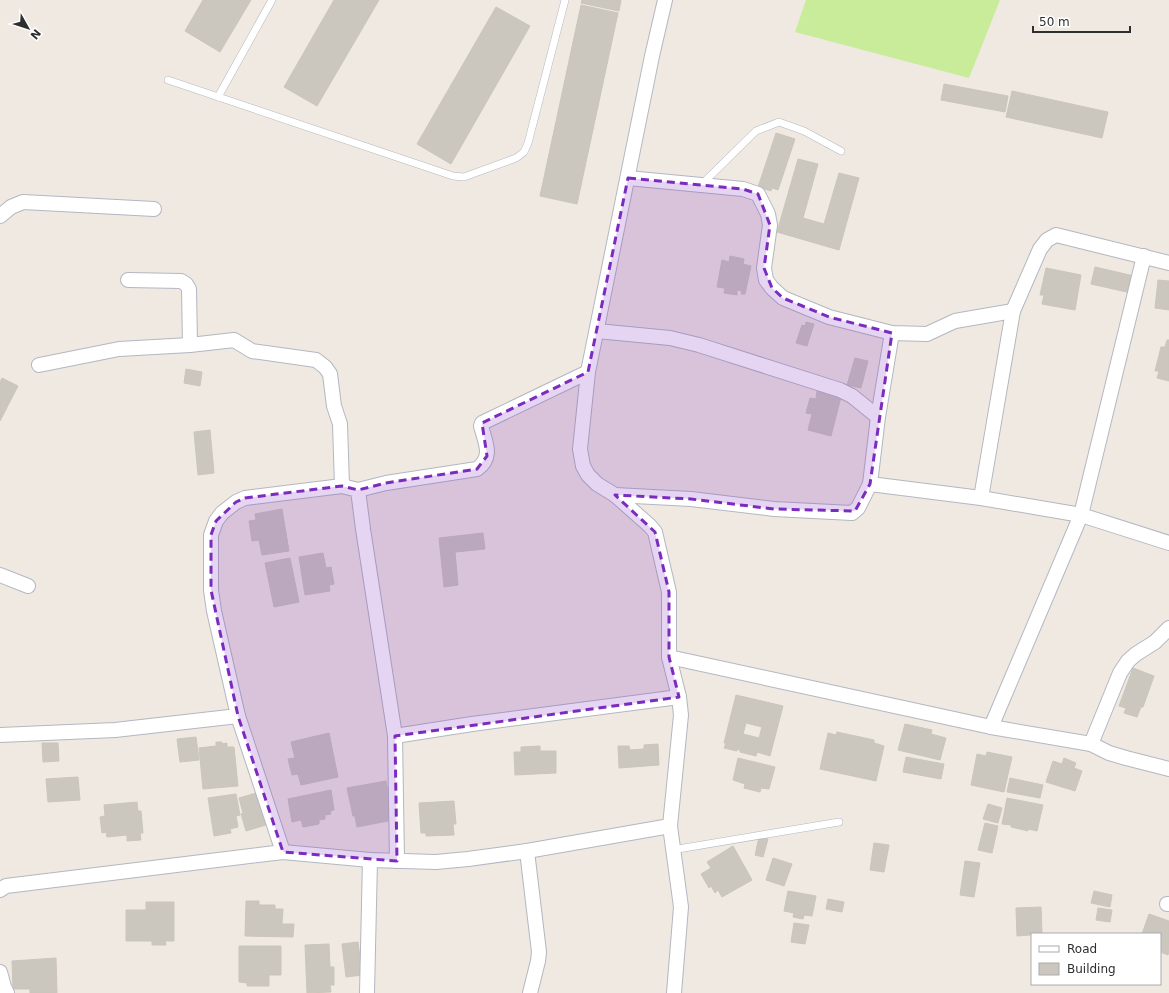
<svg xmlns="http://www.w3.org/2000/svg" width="1169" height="993" viewBox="0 0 1169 993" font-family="'DejaVu Sans',sans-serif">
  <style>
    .pitch { fill: #c9ec9a }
    .building { fill: #cbc7bf; stroke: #cbc5ba; fill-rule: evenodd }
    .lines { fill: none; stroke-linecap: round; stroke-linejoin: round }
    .lane-casing { stroke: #b4b7c1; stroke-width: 8 }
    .street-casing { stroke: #b4b7c1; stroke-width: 16 }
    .lane { stroke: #fff; stroke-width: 7 }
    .street { stroke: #fff; stroke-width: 14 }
    .marked { fill: #7b2cbf; fill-opacity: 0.2; stroke: #7b2cbf; stroke-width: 3; stroke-dasharray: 8 5; stroke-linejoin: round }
  </style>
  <rect width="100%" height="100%" fill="#efe9e1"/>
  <path class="pitch" d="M 806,0 L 1000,0 L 969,78 L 795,32 Z"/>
  <g class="building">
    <path d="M 203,0 L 251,0 L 220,52 L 185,31 Z"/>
    <path d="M 334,0 L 379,0 L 317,106 L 284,87 Z"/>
    <path d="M 582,0 L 621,0 L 619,11 L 581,3 Z"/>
    <path d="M 581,5 L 618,13 L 577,204 L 540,196 Z"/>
    <path d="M 496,7 L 530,26 L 451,164 L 417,144 Z"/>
    <path d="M 944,84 L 1008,96 L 1005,112 L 941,100 Z"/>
    <path d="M 1012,91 L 1108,112 L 1102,138 L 1006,117 Z"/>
    <path d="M 776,133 L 795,139 L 778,190 L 772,188 L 771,191 L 758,187 Z"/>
    <path d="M 798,159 L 818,164 L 803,218 L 824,224 L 839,173 L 859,178 L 839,250 L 777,232 Z"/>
    <path d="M 730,256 L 744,259 L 743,264 L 751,266 L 745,294 L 741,294 L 742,291 L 737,290 L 737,295 L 724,293 L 725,288 L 717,287 L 722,260 L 729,262 Z"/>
    <path d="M 1095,267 L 1134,276 L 1131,293 L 1091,284 Z"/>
    <path d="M 1046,268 L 1081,275 L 1075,310 L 1042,304 L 1044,295 L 1040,295 Z"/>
    <path d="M 1158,280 L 1169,281 L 1169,310 L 1155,308 Z"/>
    <path d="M 806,322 L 814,324 L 807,346 L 796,343 L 802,325 L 805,326 Z"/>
    <path d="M 1167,340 L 1169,340 L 1169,381 L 1157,378 L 1159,371 L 1155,371 L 1161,347 L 1165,347 Z"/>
    <path d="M 855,358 L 868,361 L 861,388 L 847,385 Z"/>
    <path d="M 186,369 L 202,372 L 200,386 L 184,383 Z"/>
    <path d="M 2,378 L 18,386 L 0,421 L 0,382 Z"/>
    <path d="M 817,391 L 841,397 L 831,436 L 808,430 L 812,414 L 806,413 L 810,398 L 816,399 Z"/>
    <path d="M 210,430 L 214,473 L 198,475 L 194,432 Z"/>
    <path d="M 282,509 L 289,551 L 262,555 L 259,540 L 252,541 L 249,521 L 256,520 L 255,514 Z"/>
    <path d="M 483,533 L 485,549 L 455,552 L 458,585 L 444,587 L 439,538 Z"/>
    <path d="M 323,553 L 326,568 L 331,567 L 334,584 L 329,585 L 330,591 L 305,595 L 299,557 Z"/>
    <path d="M 290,558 L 299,602 L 274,607 L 265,563 Z"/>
    <path d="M 1133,668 L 1154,676 L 1143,707 L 1141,707 L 1137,717 L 1124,713 L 1126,708 L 1119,706 Z"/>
    <path d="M 736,695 L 783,706 L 770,756 L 757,752 L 756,756 L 740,752 L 740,750 L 737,749 L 737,751 L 724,748 L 726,743 L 724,743 ZM 746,723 L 762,727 L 759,738 L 743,734 Z"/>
    <path d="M 905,724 L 932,730 L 931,734 L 946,738 L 940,760 L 898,750 Z"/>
    <path d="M 837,732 L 874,740 L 874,743 L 884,746 L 876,781 L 820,769 L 828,733 L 836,735 Z"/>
    <path d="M 329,733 L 338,777 L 301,785 L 298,774 L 292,775 L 288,759 L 295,758 L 291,742 Z"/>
    <path d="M 196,737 L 199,760 L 180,762 L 177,739 Z"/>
    <path d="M 216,742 L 222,742 L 222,744 L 227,743 L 227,747 L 234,747 L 238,786 L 203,789 L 199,748 L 216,746 Z"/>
    <path d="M 42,743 L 58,743 L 59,761 L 43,762 Z"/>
    <path d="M 658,744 L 659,765 L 619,768 L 618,746 L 629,746 L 630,750 L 644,749 L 644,745 Z"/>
    <path d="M 540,746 L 540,751 L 556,751 L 556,773 L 515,775 L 514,752 L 521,752 L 521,747 Z"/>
    <path d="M 987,752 L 1012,757 L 1004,792 L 971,785 L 977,754 L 986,756 Z"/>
    <path d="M 906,757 L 944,764 L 941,779 L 903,772 Z"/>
    <path d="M 738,758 L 775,767 L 769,789 L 761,788 L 760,792 L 744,788 L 745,784 L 733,780 Z"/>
    <path d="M 1064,758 L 1076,763 L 1074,768 L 1082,771 L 1075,791 L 1046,782 L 1053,761 L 1062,764 Z"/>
    <path d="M 78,777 L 80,800 L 48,802 L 46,779 Z"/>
    <path d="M 1010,778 L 1043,785 L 1040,798 L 1007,792 Z"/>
    <path d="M 386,781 L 393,820 L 357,827 L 355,816 L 353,816 L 347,788 Z"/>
    <path d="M 331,790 L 334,810 L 330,811 L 331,814 L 325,815 L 325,819 L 319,820 L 319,824 L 303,827 L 301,820 L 292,822 L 288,799 Z"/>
    <path d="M 256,793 L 266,825 L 246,831 L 241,814 L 243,813 L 239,798 Z"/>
    <path d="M 236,794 L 240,815 L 236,816 L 238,827 L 230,829 L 231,833 L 214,836 L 208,798 Z"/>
    <path d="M 1007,798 L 1043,805 L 1037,831 L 1028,829 L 1028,831 L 1011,827 L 1011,825 L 1002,824 Z"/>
    <path d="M 454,801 L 456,824 L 453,824 L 454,835 L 426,836 L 426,833 L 421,833 L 419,803 Z"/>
    <path d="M 137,802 L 138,811 L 141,811 L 143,833 L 140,833 L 141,840 L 127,841 L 127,835 L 107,837 L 106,832 L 102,833 L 100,817 L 105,816 L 104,805 Z"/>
    <path d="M 988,804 L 1002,808 L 998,823 L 983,819 Z"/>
    <path d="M 985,823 L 998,826 L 992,853 L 978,850 Z"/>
    <path d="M 759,837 L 768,839 L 763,857 L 755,855 Z"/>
    <path d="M 874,843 L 889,845 L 884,872 L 870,870 Z"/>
    <path d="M 733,846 L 752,880 L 722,897 L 718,890 L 715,893 L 711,886 L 709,888 L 701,874 L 711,868 L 707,862 Z"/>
    <path d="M 773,858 L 792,864 L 784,886 L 766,880 Z"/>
    <path d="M 965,861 L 980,863 L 974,897 L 960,895 Z"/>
    <path d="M 788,891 L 816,896 L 812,916 L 804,915 L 803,919 L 793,917 L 794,913 L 784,911 Z"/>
    <path d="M 1094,891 L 1112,895 L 1110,907 L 1091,903 Z"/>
    <path d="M 828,899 L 844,902 L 842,912 L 826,909 Z"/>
    <path d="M 246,901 L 259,901 L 259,905 L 275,905 L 275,909 L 283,909 L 282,924 L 294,924 L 293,937 L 245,936 Z"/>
    <path d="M 146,902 L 174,902 L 174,941 L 165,941 L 166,945 L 152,945 L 152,941 L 126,941 L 126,910 L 146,910 Z"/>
    <path d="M 1041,907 L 1042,934 L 1017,936 L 1016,908 Z"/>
    <path d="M 1098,908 L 1112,910 L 1110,922 L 1096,920 Z"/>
    <path d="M 1149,914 L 1169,921 L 1169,951 L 1168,955 L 1160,952 L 1160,934 L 1142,934 Z"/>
    <path d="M 794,923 L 809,925 L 805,944 L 791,942 Z"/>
    <path d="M 358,942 L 362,975 L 346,977 L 342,944 Z"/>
    <path d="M 329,944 L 330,967 L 334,967 L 334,985 L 330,985 L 331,992 L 307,993 L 305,945 Z"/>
    <path d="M 239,946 L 281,946 L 281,975 L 269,975 L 269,986 L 247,986 L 247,983 L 239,982 Z"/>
    <path d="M 56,958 L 57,993 L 30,993 L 30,989 L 13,989 L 12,961 Z"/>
  </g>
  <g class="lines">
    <defs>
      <g id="lane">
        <path d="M 168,80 L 453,176 L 464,177 L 516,158 L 524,152 L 528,143 L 565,0"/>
        <path d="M 218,97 L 272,0"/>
        <path d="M 702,184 L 756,131 L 779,122 L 804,131 L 841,151"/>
        <path d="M 672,850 L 839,822"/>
      </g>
      <g id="street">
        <path d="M 665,0 L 652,56 L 588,372 L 580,449 L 583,466 L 588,475 L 597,484 L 615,495 L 650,526 L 655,532 L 669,592 L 669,657 L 679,697 L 681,715 L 670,826 L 681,907 L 674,993"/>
        <path d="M 628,178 L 743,189 L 758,194 L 768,214 L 770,225 L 764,268 L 766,280 L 772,288 L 783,298 L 829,317 L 892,333 L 927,334 L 955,321 L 1013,311"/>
        <path d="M 0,216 L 11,207 L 23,202 L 154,209"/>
        <path d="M 128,280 L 181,281 L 186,284 L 189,289 L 190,345"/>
        <path d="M 597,331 L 670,338 L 699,345 L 840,390 L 852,396 L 878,417"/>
        <path d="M 39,365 L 119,349 L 190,345 L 234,340 L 252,351 L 316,360 L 325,367 L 330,374 L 334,406 L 340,424 L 342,486"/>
        <path d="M 870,484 L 981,498 L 1081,515 L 1169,543"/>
        <path d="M 358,490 L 386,483 L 477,469 C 494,457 485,442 481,426 L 482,423 L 588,372"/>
        <path d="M 615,495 L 691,499 L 774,509 L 852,513 L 858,508 L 870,484 L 878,417 L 892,333"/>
        <path d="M 981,498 L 1013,311 L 1040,249 L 1047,240 L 1056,235 L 1169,263"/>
        <path d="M 0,575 L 28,586"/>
        <path d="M 669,657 L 991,727 L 1091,744 L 1109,753 L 1126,758 L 1169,769"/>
        <path d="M 991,727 L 1081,515 L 1144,256"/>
        <path d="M 0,735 L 115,730 L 238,716"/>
        <path d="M 395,736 L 397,861"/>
        <path d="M 1091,744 L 1120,673 L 1128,661 L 1136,654 L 1155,642 L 1169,628"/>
        <path d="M 527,851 L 539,952 L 538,961 L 530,993"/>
        <path d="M 283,852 L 238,716 L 214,611 L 211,590 L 211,535 L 216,521 L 222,513 L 236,502 L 245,498 L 342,486 L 358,490 L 363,529 L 395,736 L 472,724 L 679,697"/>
        <path d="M 0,890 L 6,886 L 283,852 L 370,860 L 436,862 L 468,859 L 527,851 L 670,826"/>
        <path d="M 1167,904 L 1169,904"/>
        <path d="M 0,972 L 4,987 L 7,993"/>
        <path d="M 367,993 L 370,860"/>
      </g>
    </defs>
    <use href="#lane" class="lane-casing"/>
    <use href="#street" class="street-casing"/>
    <use href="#lane" class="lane"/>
    <use href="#street" class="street"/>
  </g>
  <path class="marked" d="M 628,178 L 743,189 L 758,194 L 770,225 L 764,268 L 772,288 L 783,298 L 829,317 L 892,333 L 870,484 L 855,511 L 774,509 L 691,499 L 615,495 L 655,532 L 669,592 L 669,657 L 679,697 L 395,736 L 397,861 L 283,852 L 238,716 L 211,590 L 211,535 L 216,521 L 236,502 L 245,498 L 342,486 L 358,490 L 386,483 L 477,469 L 487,456 L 482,423 L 588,372 Z"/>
  <rect x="1031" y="933" width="130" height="52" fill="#ffffff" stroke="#ababab"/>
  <rect x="1039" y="946" width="20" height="6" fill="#ffffff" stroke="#ababab"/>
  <text x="1067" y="953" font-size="12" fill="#2e2e2e">Road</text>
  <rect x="1039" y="963" width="20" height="12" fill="#cbc7bf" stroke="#ababab"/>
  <text x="1067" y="973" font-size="12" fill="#2e2e2e">Building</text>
  <g transform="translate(28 28) rotate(129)" stroke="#ffffff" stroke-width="3" paint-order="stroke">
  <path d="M0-3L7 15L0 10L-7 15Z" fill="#2e2e2e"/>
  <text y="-6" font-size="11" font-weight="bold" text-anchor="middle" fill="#2e2e2e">N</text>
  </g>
  <path d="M1033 26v6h97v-6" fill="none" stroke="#2e2e2e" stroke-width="2"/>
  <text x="1039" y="26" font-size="12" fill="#2e2e2e" stroke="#ffffff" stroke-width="3" paint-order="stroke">50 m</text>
</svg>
